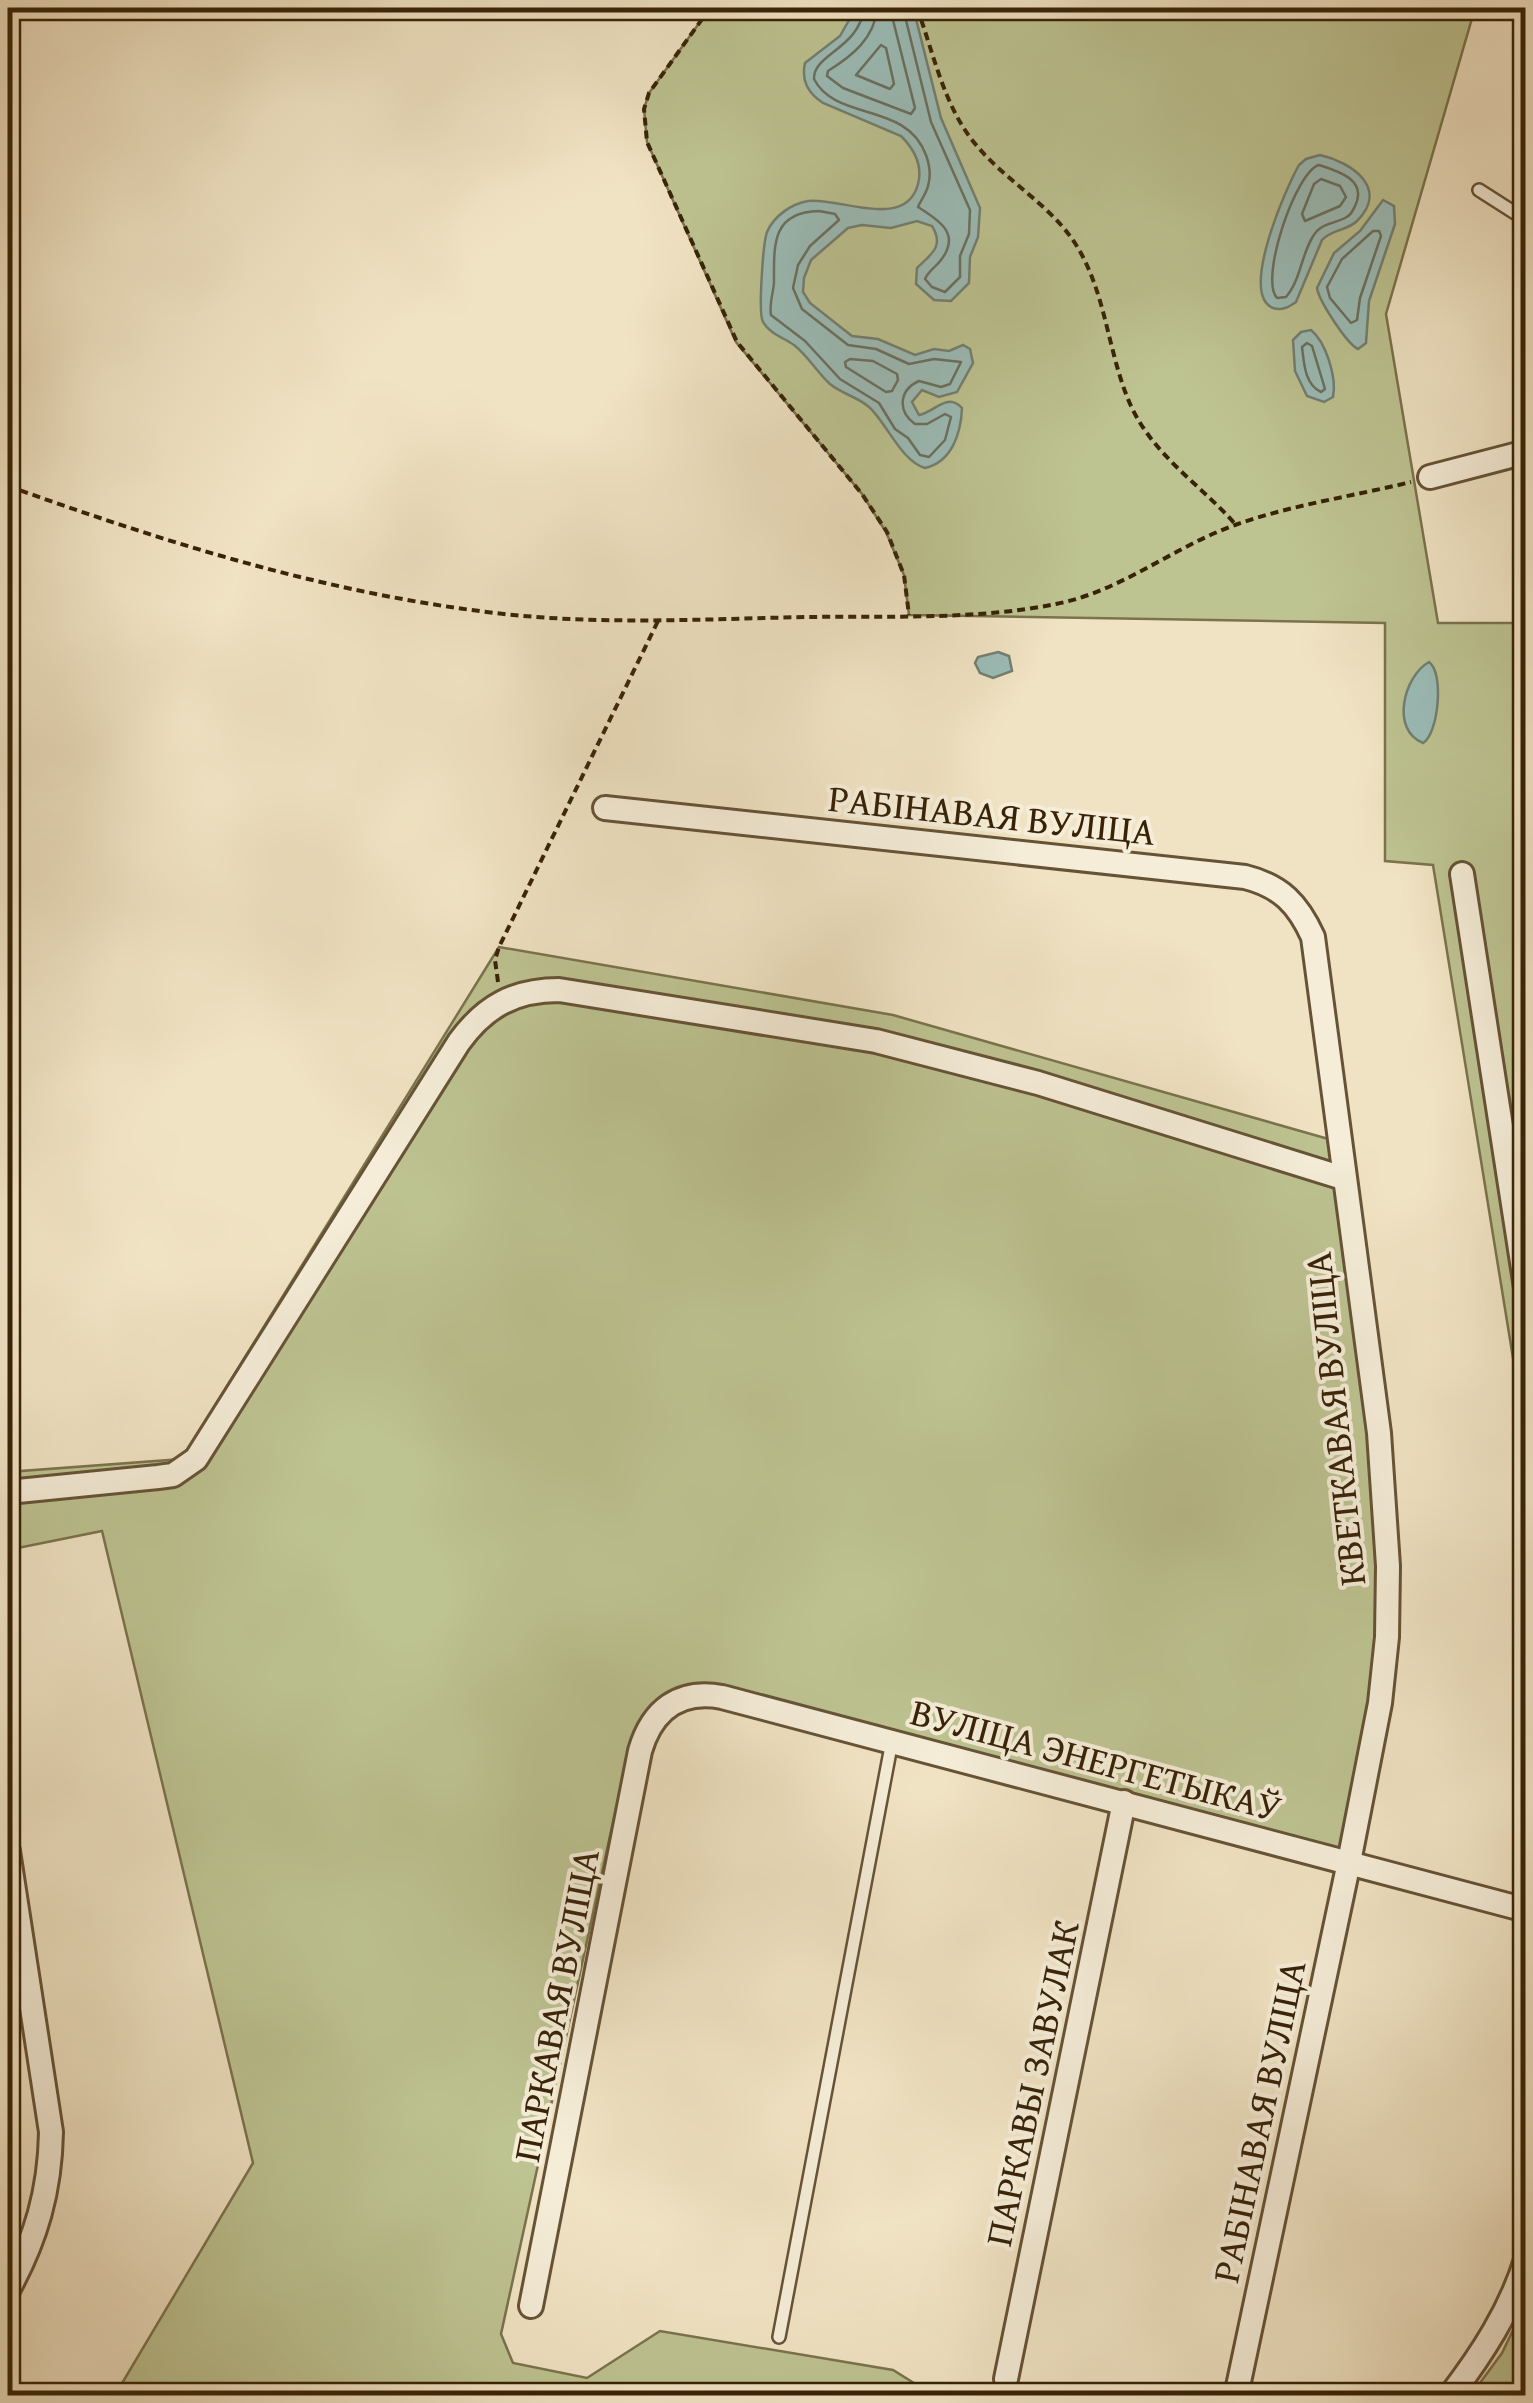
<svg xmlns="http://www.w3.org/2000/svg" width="1533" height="2403" viewBox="0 0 1533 2403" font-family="'Gentium Book Plus',serif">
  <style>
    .green { fill: #bdc391; stroke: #7a734c; stroke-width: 2.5 }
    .water { fill: #9bbdb8; stroke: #737f71; stroke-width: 2.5 }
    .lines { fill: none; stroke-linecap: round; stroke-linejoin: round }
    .shore { stroke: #6a7060; stroke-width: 2.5 }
    .service-casing { stroke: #665336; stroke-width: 16 }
    .minor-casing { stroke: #665336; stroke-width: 28 }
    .path { stroke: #382307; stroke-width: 4; stroke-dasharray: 8 5; stroke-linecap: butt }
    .service { stroke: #f5edd8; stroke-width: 11 }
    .minor { stroke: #f5edd8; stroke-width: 22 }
    .labels { text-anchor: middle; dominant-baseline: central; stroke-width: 8; stroke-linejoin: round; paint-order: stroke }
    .street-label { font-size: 38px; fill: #382307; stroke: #f5edd8 }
  </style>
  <rect width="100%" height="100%" fill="#f0e3c3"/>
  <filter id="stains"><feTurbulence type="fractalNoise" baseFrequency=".002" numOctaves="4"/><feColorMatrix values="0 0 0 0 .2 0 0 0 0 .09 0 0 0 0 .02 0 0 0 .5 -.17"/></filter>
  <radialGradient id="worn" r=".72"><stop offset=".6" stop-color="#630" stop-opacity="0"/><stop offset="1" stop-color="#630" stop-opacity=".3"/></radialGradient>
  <g class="green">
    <path d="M 710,8 L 1475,8 L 1386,314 L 1438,623 L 1525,623 L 1525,1432 L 1433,865 L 1385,861 L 1385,623 L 909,615 L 904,575 L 886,532 L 862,494 L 736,342 L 647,142 L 644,109 L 649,93 Z"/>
    <path d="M 499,947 L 893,1015 L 1339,1142 L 1388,1566 L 1349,1862 L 691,1695 L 629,1749 L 501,2334 L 513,2363 L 587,2378 L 660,2331 L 893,2370 L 933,2395 L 115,2395 L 253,2163 L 102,1531 L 8,1550 L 8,1472 L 182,1459 Z"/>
    <path d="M 1525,2305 L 1525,2395 L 1471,2395 L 1502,2353 Z"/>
  </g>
  <g class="water">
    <path d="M 856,8 L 911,8 L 915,15 L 941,118 L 980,208 L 978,237 L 970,257 L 969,283 L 951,301 L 934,300 L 916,284 L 917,268 C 930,255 945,247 932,226 L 917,221 L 891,228 L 862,225 L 848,228 L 811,260 L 804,278 L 803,292 L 810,303 L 852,336 L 878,339 L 915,355 L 934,349 L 949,351 L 963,345 L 970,349 L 973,363 L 957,392 L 939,397 L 922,390 L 912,402 L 919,415 C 935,412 947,392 962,408 C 961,433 952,462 925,468 C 901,461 886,422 869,407 C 858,397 842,394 830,384 C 817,372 808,356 794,345 C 784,338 769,333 763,322 C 758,314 763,243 767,232 C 774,216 791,204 808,201 C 839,197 906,231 918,184 C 923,165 914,149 901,136 L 823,103 C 808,93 801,81 805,63 L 840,36 Z"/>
    <path d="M 1320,155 C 1351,162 1390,188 1357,221 C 1347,231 1332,229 1322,240 L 1296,302 C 1289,307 1282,311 1273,308 C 1239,294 1286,188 1299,165 L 1306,159 Z"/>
    <path d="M 1383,200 L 1394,206 L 1395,224 L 1369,301 L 1366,343 L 1358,349 C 1347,344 1319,301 1317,288 L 1334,253 L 1360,231 Z"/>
    <path d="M 1311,330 C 1326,342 1337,378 1333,397 L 1324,402 L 1307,396 L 1295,371 L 1293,340 L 1301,332 Z"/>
    <path d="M 998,652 L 1009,656 L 1012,671 L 993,678 L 980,673 L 975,663 L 978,657 Z"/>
    <path d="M 1429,662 C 1444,672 1439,733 1423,743 C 1390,730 1404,676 1429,662 Z"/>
  </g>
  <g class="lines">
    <g class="shore">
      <path d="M 864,8 C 859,49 813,54 814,79 C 836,122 906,101 926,155 C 930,166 931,176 928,186 C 926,194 921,200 918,207 C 937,219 962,233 941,260 C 935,268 929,270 925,279 L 932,287 L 945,292 L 960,277 L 960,256 L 969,234 L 970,210 L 931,122 L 903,8"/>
      <path d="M 877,8 C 875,38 852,56 828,71 L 827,76 L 843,88 L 911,114 L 915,108 L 890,8"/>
      <path d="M 881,45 L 886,48 L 894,84 L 890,89 L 856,75 Z"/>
      <path d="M 1319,165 C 1338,171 1368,180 1355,206 C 1352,212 1351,215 1345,218 C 1331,225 1320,223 1312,238 C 1301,257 1300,281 1286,297 L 1277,298 C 1259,279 1296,171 1319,165 Z"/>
      <path d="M 1321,179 L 1340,186 L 1346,197 L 1340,206 L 1305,221 L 1302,214 L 1314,184 Z"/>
      <path d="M 819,211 L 835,214 L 839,220 L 810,246 L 798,265 L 793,288 L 802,309 L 848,345 L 876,349 L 909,364 L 934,359 L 961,362 L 950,384 L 941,387 L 919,381 C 899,390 897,411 915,424 L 927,424 L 945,414 L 951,417 L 945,440 L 929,457 L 920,455 L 908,438 L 895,429 L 879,403 L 840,379 L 805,341 L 771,315 C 769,304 773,294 774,283 C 774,246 771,212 819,211 Z"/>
      <path d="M 1373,231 L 1379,231 L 1381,236 L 1360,298 L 1357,320 L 1351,323 L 1330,298 L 1327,287 L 1342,259 Z"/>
      <path d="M 1307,343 L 1312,346 L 1325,389 L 1321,392 C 1305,385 1304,364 1302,347 Z"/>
      <path d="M 850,359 L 873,361 L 897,374 L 898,380 L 892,391 L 886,392 L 846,367 L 845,362 Z"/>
    </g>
    <defs>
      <g id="service">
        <path d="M 1479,190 L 1526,220"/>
        <path d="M 779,2337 L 892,1741"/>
      </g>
      <g id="minor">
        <path d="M 1430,477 L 1526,452"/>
        <path d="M 605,808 L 1245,877 C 1281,886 1298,904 1313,937 L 1379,1433 L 1388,1566 L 1387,1637 L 1380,1703 L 1349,1862 L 1236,2396"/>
        <path d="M 1462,874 L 1526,1288"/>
        <path d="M 8,1492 L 158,1477 L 173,1475 L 196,1459 L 459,1042 C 485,1006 515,990 559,990 L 876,1041 L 1038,1083 L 1343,1178"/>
        <path d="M 8,1851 L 51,2132 C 50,2191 36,2239 8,2290"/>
        <path d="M 531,2306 L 640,1751 C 652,1710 679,1689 722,1697 L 1526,1910"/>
        <path d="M 1006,2379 L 1124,1802"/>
        <path d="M 1450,2396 C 1482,2354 1510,2311 1526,2260"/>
      </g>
    </defs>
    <use href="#service" class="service-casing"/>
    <use href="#minor" class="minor-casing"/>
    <g class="path">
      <path d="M 710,8 L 649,93 L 644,109 L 647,142 L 737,342 L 862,494 L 887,532 L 904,575 L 909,615"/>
      <path d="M 917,8 C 934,54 944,108 977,146 C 1008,183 1053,206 1078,248 C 1107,297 1108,355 1131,406 C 1154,456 1201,485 1236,525"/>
      <path d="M 8,486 C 170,544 332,595 504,614 C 604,625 707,619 807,617 C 886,616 979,620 1056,604 C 1122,591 1173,547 1235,525 C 1291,505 1354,496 1411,482"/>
      <path d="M 498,982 L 495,960 L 499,947 L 659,619"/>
    </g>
    <use href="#service" class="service"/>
    <use href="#minor" class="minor"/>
  </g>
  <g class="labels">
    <g class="street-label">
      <text transform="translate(992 814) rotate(6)">РАБІНАВАЯ ВУЛІЦА</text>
      <text transform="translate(1334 1419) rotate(-96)">КВЕТКАВАЯ ВУЛІЦА</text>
      <text transform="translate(1096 1759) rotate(15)">ВУЛІЦА ЭНЕРГЕТЫКАЎ</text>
      <text transform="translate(555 2005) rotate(-79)">ПАРКАВАЯ ВУЛІЦА</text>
      <text transform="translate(1031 2083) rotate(-78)">ПАРКАВЫ ЗАВУЛАК</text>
      <text transform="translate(1258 2121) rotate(-78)">РАБІНАВАЯ ВУЛІЦА</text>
    </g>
  </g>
  <rect width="1533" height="2403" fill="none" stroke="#f0e3c3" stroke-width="40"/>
  <rect x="10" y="10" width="1513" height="2383" fill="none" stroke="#382307" stroke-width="5"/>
  <rect x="20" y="20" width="1493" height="2363" fill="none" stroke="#382307" stroke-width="2.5"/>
  <rect width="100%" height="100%" filter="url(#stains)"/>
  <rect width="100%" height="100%" fill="url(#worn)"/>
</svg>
